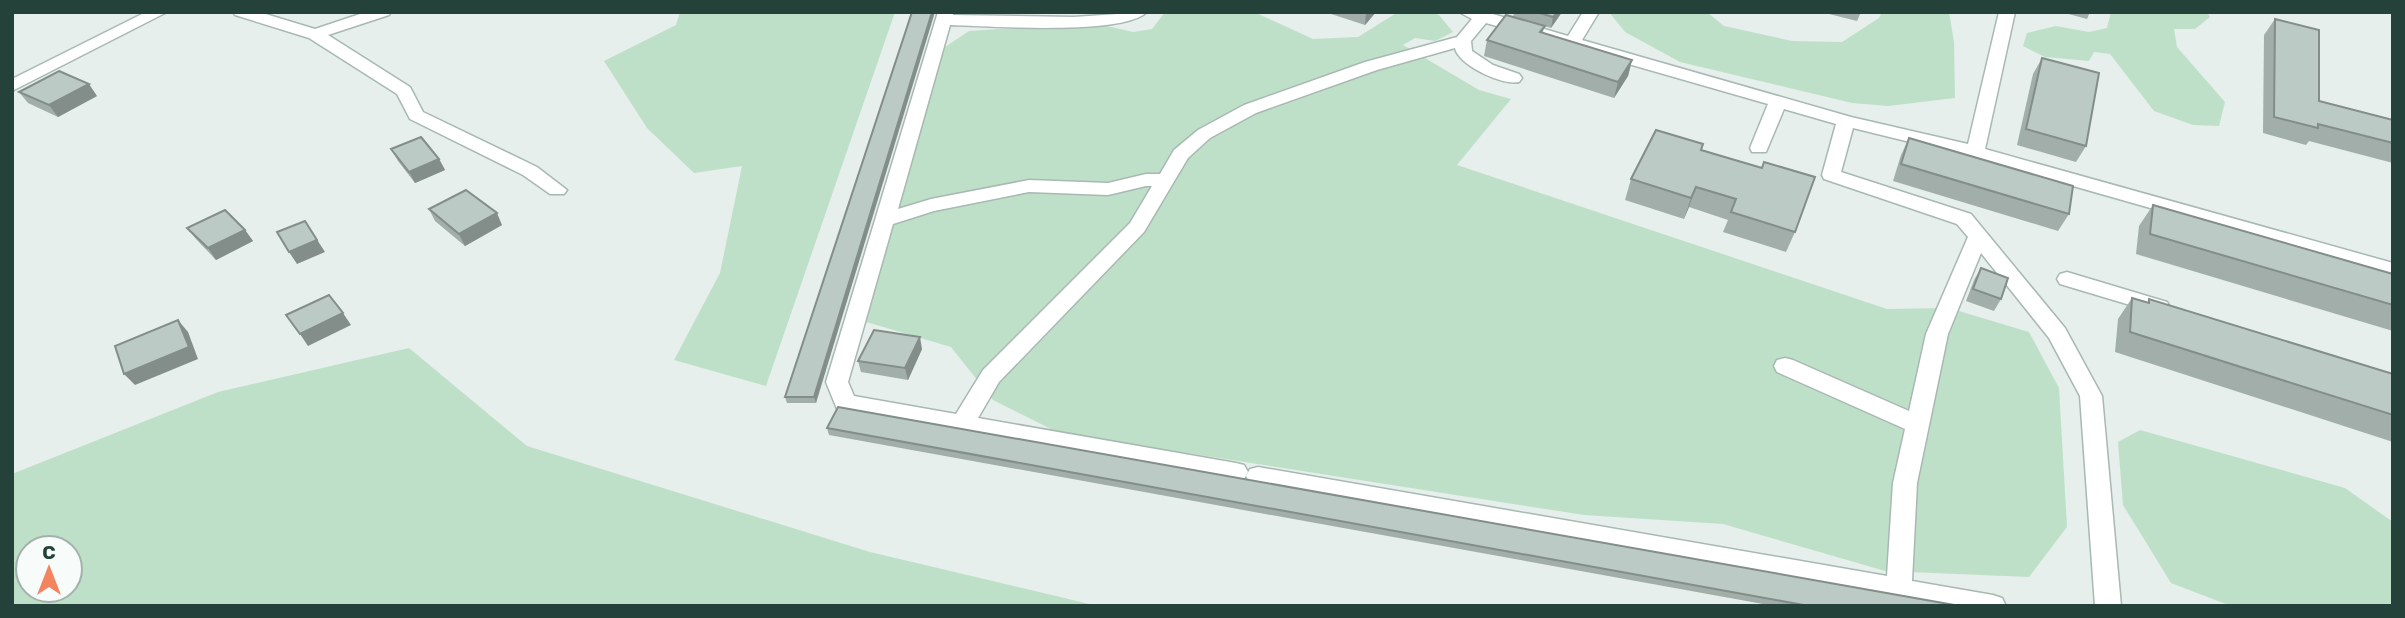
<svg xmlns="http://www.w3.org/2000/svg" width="2405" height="618" viewBox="0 0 2405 618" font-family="Rubik,sans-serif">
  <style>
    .green { fill: #bfe0c8; fill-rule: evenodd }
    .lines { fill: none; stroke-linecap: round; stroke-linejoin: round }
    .minor-casing { stroke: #a8b8b2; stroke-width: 3 }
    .minor { fill: #fff; fill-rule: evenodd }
    .wall { fill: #a1aea9 }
    .shaded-wall { fill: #838d89 }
    .building { fill: #bbcac4; stroke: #838d89; stroke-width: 2 }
  </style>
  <rect width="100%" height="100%" fill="#e6efeb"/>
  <g class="green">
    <path d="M 680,12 L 895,12 L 766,386 L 674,360 L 720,273 L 742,166 L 694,173 L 647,128 L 604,61 L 676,25 Z"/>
    <path d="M 1165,12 L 1254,12 L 1313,39 L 1358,37 L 1398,12 L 1430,12 L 1439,15 L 1453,32 L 1435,41 L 1415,38 L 1403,45 L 1479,90 L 1511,99 L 1457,165 L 1887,309 L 1949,308 L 2029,332 L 2059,388 L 2067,527 L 2029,577 L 1885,571 L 1723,524 L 1584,515 L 1059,433 L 993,400 L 951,347 L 863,321 L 942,49 L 969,31 L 1094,23 L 1133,32 L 1152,29 Z"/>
    <path d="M 1609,12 L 1707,12 L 1724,26 L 1792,41 L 1842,42 L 1879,18 L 1882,12 L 1949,12 L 1954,42 L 1955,98 L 1888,106 L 1852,103 L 1680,62 L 1625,32 Z"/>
    <path d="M 2111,12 L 2207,12 L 2210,17 L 2195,29 L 2174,29 L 2177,47 L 2225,102 L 2219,126 L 2193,125 L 2154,111 L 2110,54 L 2094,52 L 2089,61 L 2045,57 L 2023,46 L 2027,33 L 2056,26 L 2089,32 L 2107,28 Z"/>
    <path d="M 409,348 L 527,446 L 870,552 L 1098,606 L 12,606 L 12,474 L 218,392 ZM 70,548 L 70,590 L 28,590 L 28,548 Z"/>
    <path d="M 2140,430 L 2345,488 L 2393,522 L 2393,606 L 2231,606 L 2171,583 L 2123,505 L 2118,442 Z"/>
  </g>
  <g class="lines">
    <defs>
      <g id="minor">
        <path d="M 146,12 L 167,12 L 12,91 L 12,79 Z"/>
        <path d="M 233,12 L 259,12 L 315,29 L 366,12 L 391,12 L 389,15 L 328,35 L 410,87 L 423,112 L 537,167 L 567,190 L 564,194 L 550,194 L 523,175 L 410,119 L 397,94 L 309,38 L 235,15 Z"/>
        <path d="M 938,12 L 954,12 L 953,15 L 1074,17 L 1147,12 C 1123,36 988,26 950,25 L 898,209 L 931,199 L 1029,180 L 1108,183 L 1146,174 L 1160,174 L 1174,150 L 1198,130 L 1244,105 L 1365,62 L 1457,37 L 1472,19 L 1459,12 L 1486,12 L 1568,36 L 1583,12 L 1599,12 L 1582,40 L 1851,117 L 1968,144 L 1999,12 L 2015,12 L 1985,149 L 2393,263 L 2393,277 L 1971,157 L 1853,128 L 1841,172 L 1971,214 L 2065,328 L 2102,396 L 2121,606 L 2095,606 L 2080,396 L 2049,338 L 1981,253 L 1948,334 L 1917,483 L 1912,581 L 1993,595 L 2002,598 L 2006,606 L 1929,606 L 1250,483 L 1246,476 L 1250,469 L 1258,467 L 1887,576 L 1893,483 L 1905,429 L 1777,372 L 1774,366 L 1777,360 L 1785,358 L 1793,360 L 1909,411 L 1926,334 L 1968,237 L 1957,224 L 1824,179 L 1822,175 L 1836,124 L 1784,109 L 1766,152 L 1752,152 L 1750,148 L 1768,104 L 1486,23 L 1471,41 L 1472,51 L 1493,65 L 1519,74 L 1522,78 L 1519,82 C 1503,86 1458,65 1455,48 L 1377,70 L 1256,113 L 1210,138 L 1188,158 L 1144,232 L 999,382 L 978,418 L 1236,463 L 1244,465 L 1248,472 L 1244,479 L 1236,481 L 845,412 L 837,409 L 826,382 ZM 1146,186 L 1152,186 L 1130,223 L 983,370 L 956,414 L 854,396 L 848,382 L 893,224 L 934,211 L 1029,192 L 1108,195 Z"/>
        <path d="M 2067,272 L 2167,302 L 2170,307 L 2167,312 L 2160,314 L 2060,284 L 2057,279 L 2060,274 Z"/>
      </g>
    </defs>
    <use href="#minor" class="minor-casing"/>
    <use href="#minor" class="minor"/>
  </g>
  <g class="wall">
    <path d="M 912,12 L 816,403 L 787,403 L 785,397 Z"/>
    <path d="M 1325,12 L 1376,12 L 1365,25 Z"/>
    <path d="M 1514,12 L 1562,12 L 1551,28 L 1544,26 L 1543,33 L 1632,60 L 1628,76 L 1614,98 L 1484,56 L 1487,40 L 1513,17 Z"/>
    <path d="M 1821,12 L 1861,12 L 1857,21 Z"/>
    <path d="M 2061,12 L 2090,12 L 2087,19 Z"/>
    <path d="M 2275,19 L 2319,101 L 2393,120 L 2393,163 L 2309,141 L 2306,145 L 2263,133 L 2264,35 Z"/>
    <path d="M 2042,58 L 2086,146 L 2076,162 L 2017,145 L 2033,74 Z"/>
    <path d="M 19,92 L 97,96 L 58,117 L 28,103 Z"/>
    <path d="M 1909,138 L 2069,214 L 2058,231 L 1893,181 L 1901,155 Z"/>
    <path d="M 1703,144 L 1701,150 L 1795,232 L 1786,252 L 1723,232 L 1728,220 L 1689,207 L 1684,219 L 1625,200 L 1631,179 Z"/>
    <path d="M 391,149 L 439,159 L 445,170 L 415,183 L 398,161 Z"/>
    <path d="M 2153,205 L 2393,274 L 2393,331 L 2136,254 L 2139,226 Z"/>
    <path d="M 429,209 L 502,225 L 465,246 L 435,221 Z"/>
    <path d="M 187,228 L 245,230 L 253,241 L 216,260 L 196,239 Z"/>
    <path d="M 1981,268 L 2001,299 L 1994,311 L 1966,301 L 1974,280 Z"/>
    <path d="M 2132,298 L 2147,303 L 2149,299 L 2393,374 L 2393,442 L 2115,352 L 2118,319 Z"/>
    <path d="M 922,349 L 908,380 L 861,372 L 858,361 Z"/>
    <path d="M 827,428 L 1960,606 L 1774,606 L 829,435 Z"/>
  </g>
  <g class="shaded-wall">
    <path d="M 932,12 L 935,12 L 816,403 L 814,397 Z"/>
    <path d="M 1366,12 L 1376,12 L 1365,25 Z"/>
    <path d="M 1557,12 L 1562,12 L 1551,28 L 1553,17 Z"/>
    <path d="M 1632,60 L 1628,76 L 1614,98 L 1618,82 Z"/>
    <path d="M 89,84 L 97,96 L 58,117 L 49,105 Z"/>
    <path d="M 439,159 L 445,170 L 415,183 L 409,172 Z"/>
    <path d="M 1696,187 L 1689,207 L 1684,219 L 1691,198 Z"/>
    <path d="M 497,213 L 502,225 L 465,246 L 459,234 Z"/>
    <path d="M 305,221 L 325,252 L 297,264 L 289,252 Z"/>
    <path d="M 245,230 L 253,241 L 216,260 L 208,248 Z"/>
    <path d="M 343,313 L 351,325 L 308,346 L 300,334 Z"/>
    <path d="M 178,320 L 188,332 L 198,359 L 135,385 L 124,374 Z"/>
    <path d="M 920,337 L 922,349 L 908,380 L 905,368 Z"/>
  </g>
  <g class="building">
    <path d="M 912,12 L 932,12 L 814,397 L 785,397 Z"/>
    <path d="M 1537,12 L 1557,12 L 1553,17 Z"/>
    <path d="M 1506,15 L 1545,26 L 1540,32 L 1632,60 L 1618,82 L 1487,40 Z"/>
    <path d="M 2275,19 L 2319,30 L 2319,101 L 2393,120 L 2393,143 L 2318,124 L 2318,128 L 2274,117 Z"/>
    <path d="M 2042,58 L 2099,73 L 2086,146 L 2026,129 Z"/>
    <path d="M 59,71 L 89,84 L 49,105 L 19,92 Z"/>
    <path d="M 1656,130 L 1703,144 L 1701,150 L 1762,168 L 1764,162 L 1815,177 L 1795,232 L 1731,212 L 1736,199 L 1696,187 L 1691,198 L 1631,179 Z"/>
    <path d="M 421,137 L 439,159 L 409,172 L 391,149 Z"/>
    <path d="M 1909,138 L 2073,186 L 2069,214 L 1901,164 Z"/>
    <path d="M 466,190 L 497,213 L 459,234 L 429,209 Z"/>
    <path d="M 2153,205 L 2393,274 L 2393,305 L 2150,234 Z"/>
    <path d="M 225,210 L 245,230 L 208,248 L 187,228 Z"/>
    <path d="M 305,221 L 317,240 L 289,252 L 277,232 Z"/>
    <path d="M 1981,268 L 2008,278 L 2001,299 L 1973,289 Z"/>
    <path d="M 329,295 L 343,313 L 300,334 L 286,315 Z"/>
    <path d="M 2132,298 L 2149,303 L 2149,299 L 2393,374 L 2393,415 L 2130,332 Z"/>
    <path d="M 178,320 L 189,347 L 124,374 L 115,346 Z"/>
    <path d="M 874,330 L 920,337 L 905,368 L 858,361 Z"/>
    <path d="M 838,407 L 1960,606 L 1809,606 L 827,428 Z"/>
  </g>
  <rect width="2405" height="618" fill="none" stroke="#24423a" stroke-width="28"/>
  <g transform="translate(49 569)"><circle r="33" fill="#f7fbf9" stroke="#a3b1ad" stroke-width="2"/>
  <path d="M0-5L12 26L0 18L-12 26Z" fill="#f4845f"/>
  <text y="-10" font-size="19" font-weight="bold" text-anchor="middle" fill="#24423a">С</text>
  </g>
</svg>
